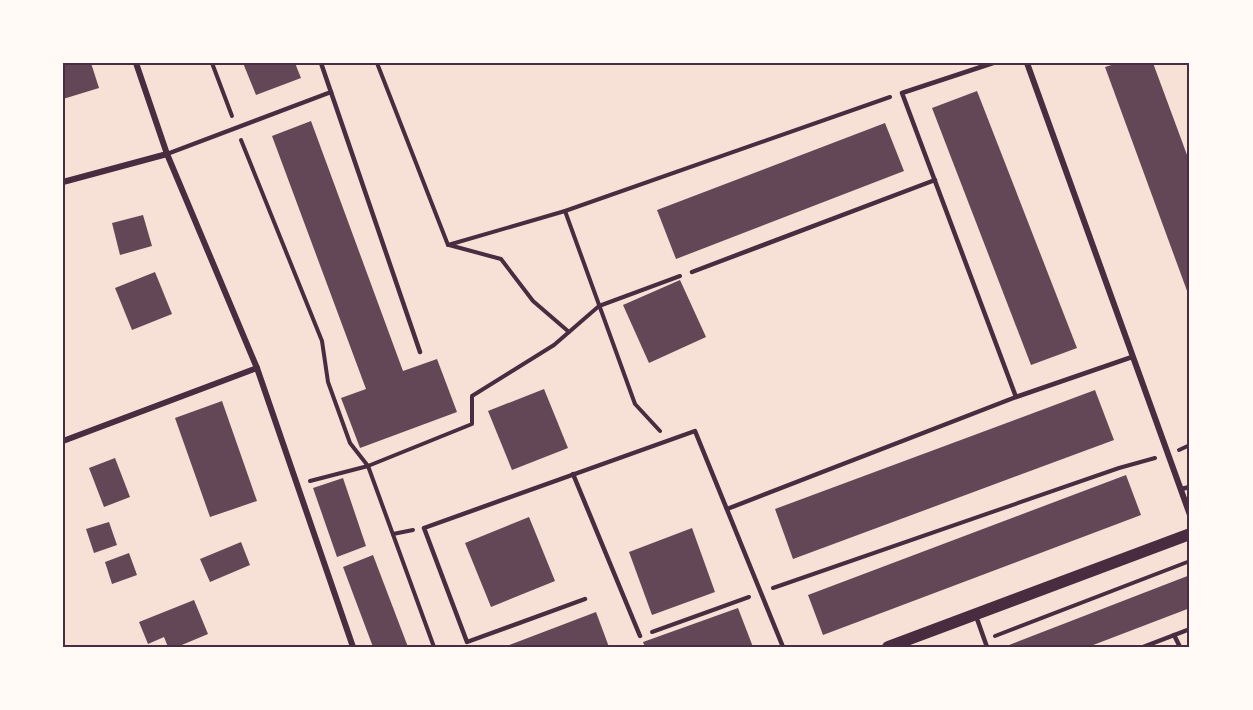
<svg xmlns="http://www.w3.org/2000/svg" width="1253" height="710" viewBox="0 0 1253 710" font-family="Merriweather,serif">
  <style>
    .building { fill: #644757 }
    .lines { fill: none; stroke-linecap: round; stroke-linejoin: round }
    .path { stroke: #4a2c40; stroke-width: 4 }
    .service { stroke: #4a2c40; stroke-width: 4.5 }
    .minor { stroke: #4a2c40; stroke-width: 6 }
    .secondary { stroke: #4a2c40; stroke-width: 12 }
    .neatline { fill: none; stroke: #4a2c40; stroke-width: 2 }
  </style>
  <rect width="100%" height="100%" fill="#f7e1d7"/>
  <g class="building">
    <path d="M 63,63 L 91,63 L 99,88 L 63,99 Z"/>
    <path d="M 243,63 L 295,63 L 301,78 L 256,95 Z"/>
    <path d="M 1118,63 L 1153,63 L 1190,163 L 1190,299 L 1105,67 Z"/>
    <path d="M 977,91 L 1077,348 L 1031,365 L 932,108 Z"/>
    <path d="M 311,121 L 403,371 L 437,359 L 457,412 L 360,448 L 341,398 L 366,389 L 272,136 Z"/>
    <path d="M 885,123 L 904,171 L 676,259 L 657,210 Z"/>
    <path d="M 143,215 L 152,246 L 120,255 L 112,223 Z"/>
    <path d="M 155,272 L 172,314 L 132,330 L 115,288 Z"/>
    <path d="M 680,280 L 706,337 L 649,363 L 623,305 Z"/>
    <path d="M 544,389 L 568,448 L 512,470 L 488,411 Z"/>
    <path d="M 1095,390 L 1114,440 L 793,559 L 775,509 Z"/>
    <path d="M 222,401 L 257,501 L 210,517 L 175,418 Z"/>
    <path d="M 115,458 L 130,497 L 104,507 L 89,468 Z"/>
    <path d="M 1126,475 L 1141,515 L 823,635 L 808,595 Z"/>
    <path d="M 343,478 L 366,546 L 337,557 L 313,488 Z"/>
    <path d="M 529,517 L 555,581 L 491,607 L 465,543 Z"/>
    <path d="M 109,522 L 117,545 L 94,553 L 86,529 Z"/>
    <path d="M 692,528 L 715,592 L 652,615 L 629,552 Z"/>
    <path d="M 241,542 L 250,565 L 210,582 L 200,559 Z"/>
    <path d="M 129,553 L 137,575 L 112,584 L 105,562 Z"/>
    <path d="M 373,555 L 408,647 L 373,647 L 343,567 Z"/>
    <path d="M 1190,575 L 1190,608 L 1088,647 L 1004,647 Z"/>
    <path d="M 194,600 L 208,634 L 177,647 L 168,647 L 164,637 L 148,644 L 139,622 Z"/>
    <path d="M 738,608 L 753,647 L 645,647 L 643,642 Z"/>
    <path d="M 596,612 L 609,647 L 504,647 Z"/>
  </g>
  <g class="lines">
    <g class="path">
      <path d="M 212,63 L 232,116"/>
      <path d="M 377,63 L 448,245"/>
      <path d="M 241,140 L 322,341 L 328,382 L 350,443 L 368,466 L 434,647"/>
      <path d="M 565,211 L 635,404 L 660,431"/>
      <path d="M 448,245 L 565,211 L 890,97"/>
      <path d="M 449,245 L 501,259 L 533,301 L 569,332"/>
      <path d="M 1179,450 L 1190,445"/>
      <path d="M 310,481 L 368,466 L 472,424 L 472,396 L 554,345 L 599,306 L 680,276"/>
      <path d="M 393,534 L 413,530"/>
      <path d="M 773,588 L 1119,468 L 1155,458"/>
      <path d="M 652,632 L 749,597"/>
      <path d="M 995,636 L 1190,561"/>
    </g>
    <g class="service">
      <path d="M 321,63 L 420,352"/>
      <path d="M 993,63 L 902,93 L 1016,397"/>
      <path d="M 167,154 L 331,92"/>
      <path d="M 692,272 L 935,180"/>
      <path d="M 573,474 L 640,636"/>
      <path d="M 1181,489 L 1190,487"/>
      <path d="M 727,509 L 1016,397 L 1132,357"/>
      <path d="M 585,599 L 467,642 L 424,528 L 695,431 L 783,647"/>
      <path d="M 976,616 L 987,647"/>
      <path d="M 1174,635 L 1180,647"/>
      <path d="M 1143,647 L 1190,629"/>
    </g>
    <g class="minor">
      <path d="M 136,63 L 167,154 L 257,368 L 353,647"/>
      <path d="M 1027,63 L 1190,515"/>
      <path d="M 63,182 L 167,154"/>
      <path d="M 63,441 L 257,368"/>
    </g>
    <path class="secondary" d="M 888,647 L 1190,534"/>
  </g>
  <rect width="1253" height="710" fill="none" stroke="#fffaf5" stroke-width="129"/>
  <rect x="64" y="64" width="1124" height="582" class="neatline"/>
</svg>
